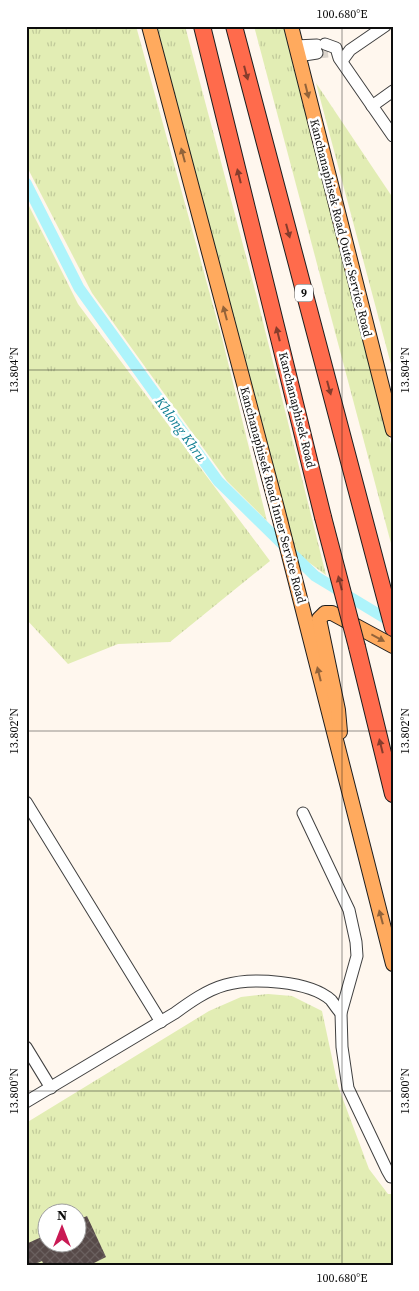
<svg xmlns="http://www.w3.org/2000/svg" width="419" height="1291" viewBox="0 0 419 1291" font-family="'Source Serif 4',serif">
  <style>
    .grass { fill: url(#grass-tufts); fill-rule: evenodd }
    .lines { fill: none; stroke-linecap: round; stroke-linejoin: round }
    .canal { stroke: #aef4fb; stroke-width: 11 }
    .building { fill: url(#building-cross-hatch) }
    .minor-tunnel { stroke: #dbd4cc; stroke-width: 11; stroke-dasharray: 11 5.5; stroke-linecap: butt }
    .minor-casing { stroke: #404040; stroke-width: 13 }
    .major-casing { stroke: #1e1e1e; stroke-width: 16 }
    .highway-casing { stroke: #1e1e1e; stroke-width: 18 }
    .minor { stroke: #fff; stroke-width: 11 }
    .major { stroke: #ffaa5e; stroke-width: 14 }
    .highway { stroke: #ff6b4c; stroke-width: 16 }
    .highway-bridge-casing { stroke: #1e1e1e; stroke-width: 18; stroke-linecap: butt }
    .highway-bridge { stroke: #ff6b4c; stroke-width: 16 }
    .oneway { fill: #863c2c }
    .oneway2 { fill: #92633a }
    .ticks { fill: none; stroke: #0d0d0d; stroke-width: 1; stroke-opacity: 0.45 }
    .labels { text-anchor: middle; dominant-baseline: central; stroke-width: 5; stroke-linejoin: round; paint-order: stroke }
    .shield { fill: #fff; stroke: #565656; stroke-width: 1 }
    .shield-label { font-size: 11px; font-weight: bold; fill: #0d0d0d }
    .street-label { font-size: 12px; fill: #0d0d0d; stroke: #fff }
    .water-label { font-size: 14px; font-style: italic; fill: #0e7e92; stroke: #fff }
    .neatline { fill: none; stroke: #0d0d0d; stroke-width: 2 }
    .ticks-label { font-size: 12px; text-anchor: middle; fill: #0d0d0d }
  </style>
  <defs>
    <pattern id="grass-tufts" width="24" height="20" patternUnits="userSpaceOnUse" patternTransform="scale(1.25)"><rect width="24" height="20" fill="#e2edb4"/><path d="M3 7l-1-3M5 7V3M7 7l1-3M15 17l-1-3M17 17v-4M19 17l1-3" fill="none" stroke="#c1ca9a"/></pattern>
    <pattern id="building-cross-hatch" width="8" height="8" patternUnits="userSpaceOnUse" patternTransform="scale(1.25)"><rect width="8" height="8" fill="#574a49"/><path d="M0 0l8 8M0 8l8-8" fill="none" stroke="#6a605f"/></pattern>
  </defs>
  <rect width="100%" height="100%" fill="#fff7ee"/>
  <g class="grass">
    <path d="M 26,26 L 136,26 L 222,338 L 267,521 L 227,481 L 92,293 L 26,165 Z"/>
    <path d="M 157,26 L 185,26 L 256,294 L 326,575 L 296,553 L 247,374 Z"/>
    <path d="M 254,26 L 283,26 L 393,452 L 393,551 Z"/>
    <path d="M 316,83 L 393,198 L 393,372 Z"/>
    <path d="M 26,200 L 78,304 L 270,561 L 170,642 L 118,644 L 68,664 L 26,619 Z"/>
    <path d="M 268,994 L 292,996 L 322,1011 L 338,1086 L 369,1169 L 388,1194 L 393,1194 L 393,1265 L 26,1265 L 26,1123 L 209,1011 L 241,997 ZM 48,1214 L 78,1214 L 78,1244 L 48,1244 Z"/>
  </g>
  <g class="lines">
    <path class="canal" d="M 26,183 L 79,288 L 218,481 L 315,576 L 393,623"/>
  </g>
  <path class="building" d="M 87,1216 L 106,1257 L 90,1265 L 44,1265 L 42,1261 L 33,1265 L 26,1265 L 26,1244 L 48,1234 L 48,1244 L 78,1244 L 78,1220 Z"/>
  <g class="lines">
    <path class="minor-tunnel" d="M 317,53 L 328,52"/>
    <defs>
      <g id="minor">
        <path d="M 325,44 L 336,48 L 339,58 L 393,136"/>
        <path d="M 295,46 L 317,45"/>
        <path d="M 298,56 L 317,53"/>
        <path d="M 342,61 L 350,50 L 385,26"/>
        <path d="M 372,106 L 393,91"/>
        <path d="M 26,802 L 161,1022"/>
        <path d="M 303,813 L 349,910 L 356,942 L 357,956 L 341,1013 L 342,1047 L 348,1088 L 387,1170 L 391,1177 L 393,1177"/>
        <path d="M 26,1047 L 51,1088"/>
        <path d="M 26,1102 L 175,1013 C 190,1002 207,990 225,985 C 252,977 310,981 331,1000 C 334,1004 337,1009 341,1013"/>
      </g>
      <g id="major">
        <path d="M 149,26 L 278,512 L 393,964"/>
        <path d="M 291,26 L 393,430"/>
        <path d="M 340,732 L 338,710 L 319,619 L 325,613 L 332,613 L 393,646"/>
      </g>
      <g id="highway">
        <path d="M 202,26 L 323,517"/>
        <path d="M 234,26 L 393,628"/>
        <path d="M 357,647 L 393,794"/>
      </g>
    </defs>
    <use href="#minor" class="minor-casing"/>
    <use href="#major" class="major-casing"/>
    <use href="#highway" class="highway-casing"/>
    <use href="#minor" class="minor"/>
    <use href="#major" class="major"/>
    <use href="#highway" class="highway"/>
    <defs>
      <path id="highway-bridge" d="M 323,517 L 357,647"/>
    </defs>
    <use href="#highway-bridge" class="highway-bridge-casing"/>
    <use href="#highway-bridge" class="highway-bridge"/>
  </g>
  <defs><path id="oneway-solid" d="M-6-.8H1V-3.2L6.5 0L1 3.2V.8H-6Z" transform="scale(1.25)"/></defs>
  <g class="oneway">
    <use href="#oneway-solid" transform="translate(246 73) rotate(75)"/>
    <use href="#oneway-solid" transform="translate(239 176) rotate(-104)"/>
    <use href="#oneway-solid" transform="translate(288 231) rotate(75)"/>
    <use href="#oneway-solid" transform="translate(278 334) rotate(-104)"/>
    <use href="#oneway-solid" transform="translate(329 388) rotate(75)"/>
    <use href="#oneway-solid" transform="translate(340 583) rotate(-104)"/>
    <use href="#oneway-solid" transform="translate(381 746) rotate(-104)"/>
  </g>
  <g class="oneway2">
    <use href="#oneway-solid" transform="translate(307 91) rotate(76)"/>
    <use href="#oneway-solid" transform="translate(183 155) rotate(-105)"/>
    <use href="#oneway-solid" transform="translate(225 313) rotate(-105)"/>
    <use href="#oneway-solid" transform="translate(378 638) rotate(28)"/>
    <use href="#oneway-solid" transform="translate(319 674) rotate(-104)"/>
    <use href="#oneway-solid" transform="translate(381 917) rotate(-105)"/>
  </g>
  <path class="ticks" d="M 342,26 L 342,1265M 26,370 L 393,370M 26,731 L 393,731M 26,1091 L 393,1091"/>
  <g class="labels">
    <rect class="shield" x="295" y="284.5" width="18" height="17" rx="4"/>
    <g class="shield-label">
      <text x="304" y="293">9</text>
    </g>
    <g class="street-label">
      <text transform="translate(341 228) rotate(76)">Kanchanaphisek Road Outer Service Road</text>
      <text transform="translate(297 410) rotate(76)">Kanchanaphisek Road</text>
      <text transform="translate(273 495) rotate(75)">Kanchanaphisek Road Inner Service Road</text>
    </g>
    <g class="water-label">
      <text transform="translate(181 429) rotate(54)">Khlong Khru</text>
    </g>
  </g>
  <rect width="419" height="1291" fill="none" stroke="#ffffff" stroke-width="55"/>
  <g transform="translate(62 1228)"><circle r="24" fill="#ffffff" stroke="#9e9e9e"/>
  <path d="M0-4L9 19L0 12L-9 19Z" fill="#c91a54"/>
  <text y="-8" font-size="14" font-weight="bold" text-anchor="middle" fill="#0d0d0d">N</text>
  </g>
  <rect x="28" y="28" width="364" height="1236" class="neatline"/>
  <g class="ticks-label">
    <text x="342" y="18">100.680°E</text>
    <text transform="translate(14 370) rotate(-90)" y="4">13.804°N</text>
    <text transform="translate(405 370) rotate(-90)" y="4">13.804°N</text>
    <text transform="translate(14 731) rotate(-90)" y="4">13.802°N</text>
    <text transform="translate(405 731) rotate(-90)" y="4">13.802°N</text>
    <text transform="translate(14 1091) rotate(-90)" y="4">13.800°N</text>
    <text transform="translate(405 1091) rotate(-90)" y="4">13.800°N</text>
    <text x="342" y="1282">100.680°E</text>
  </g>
</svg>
